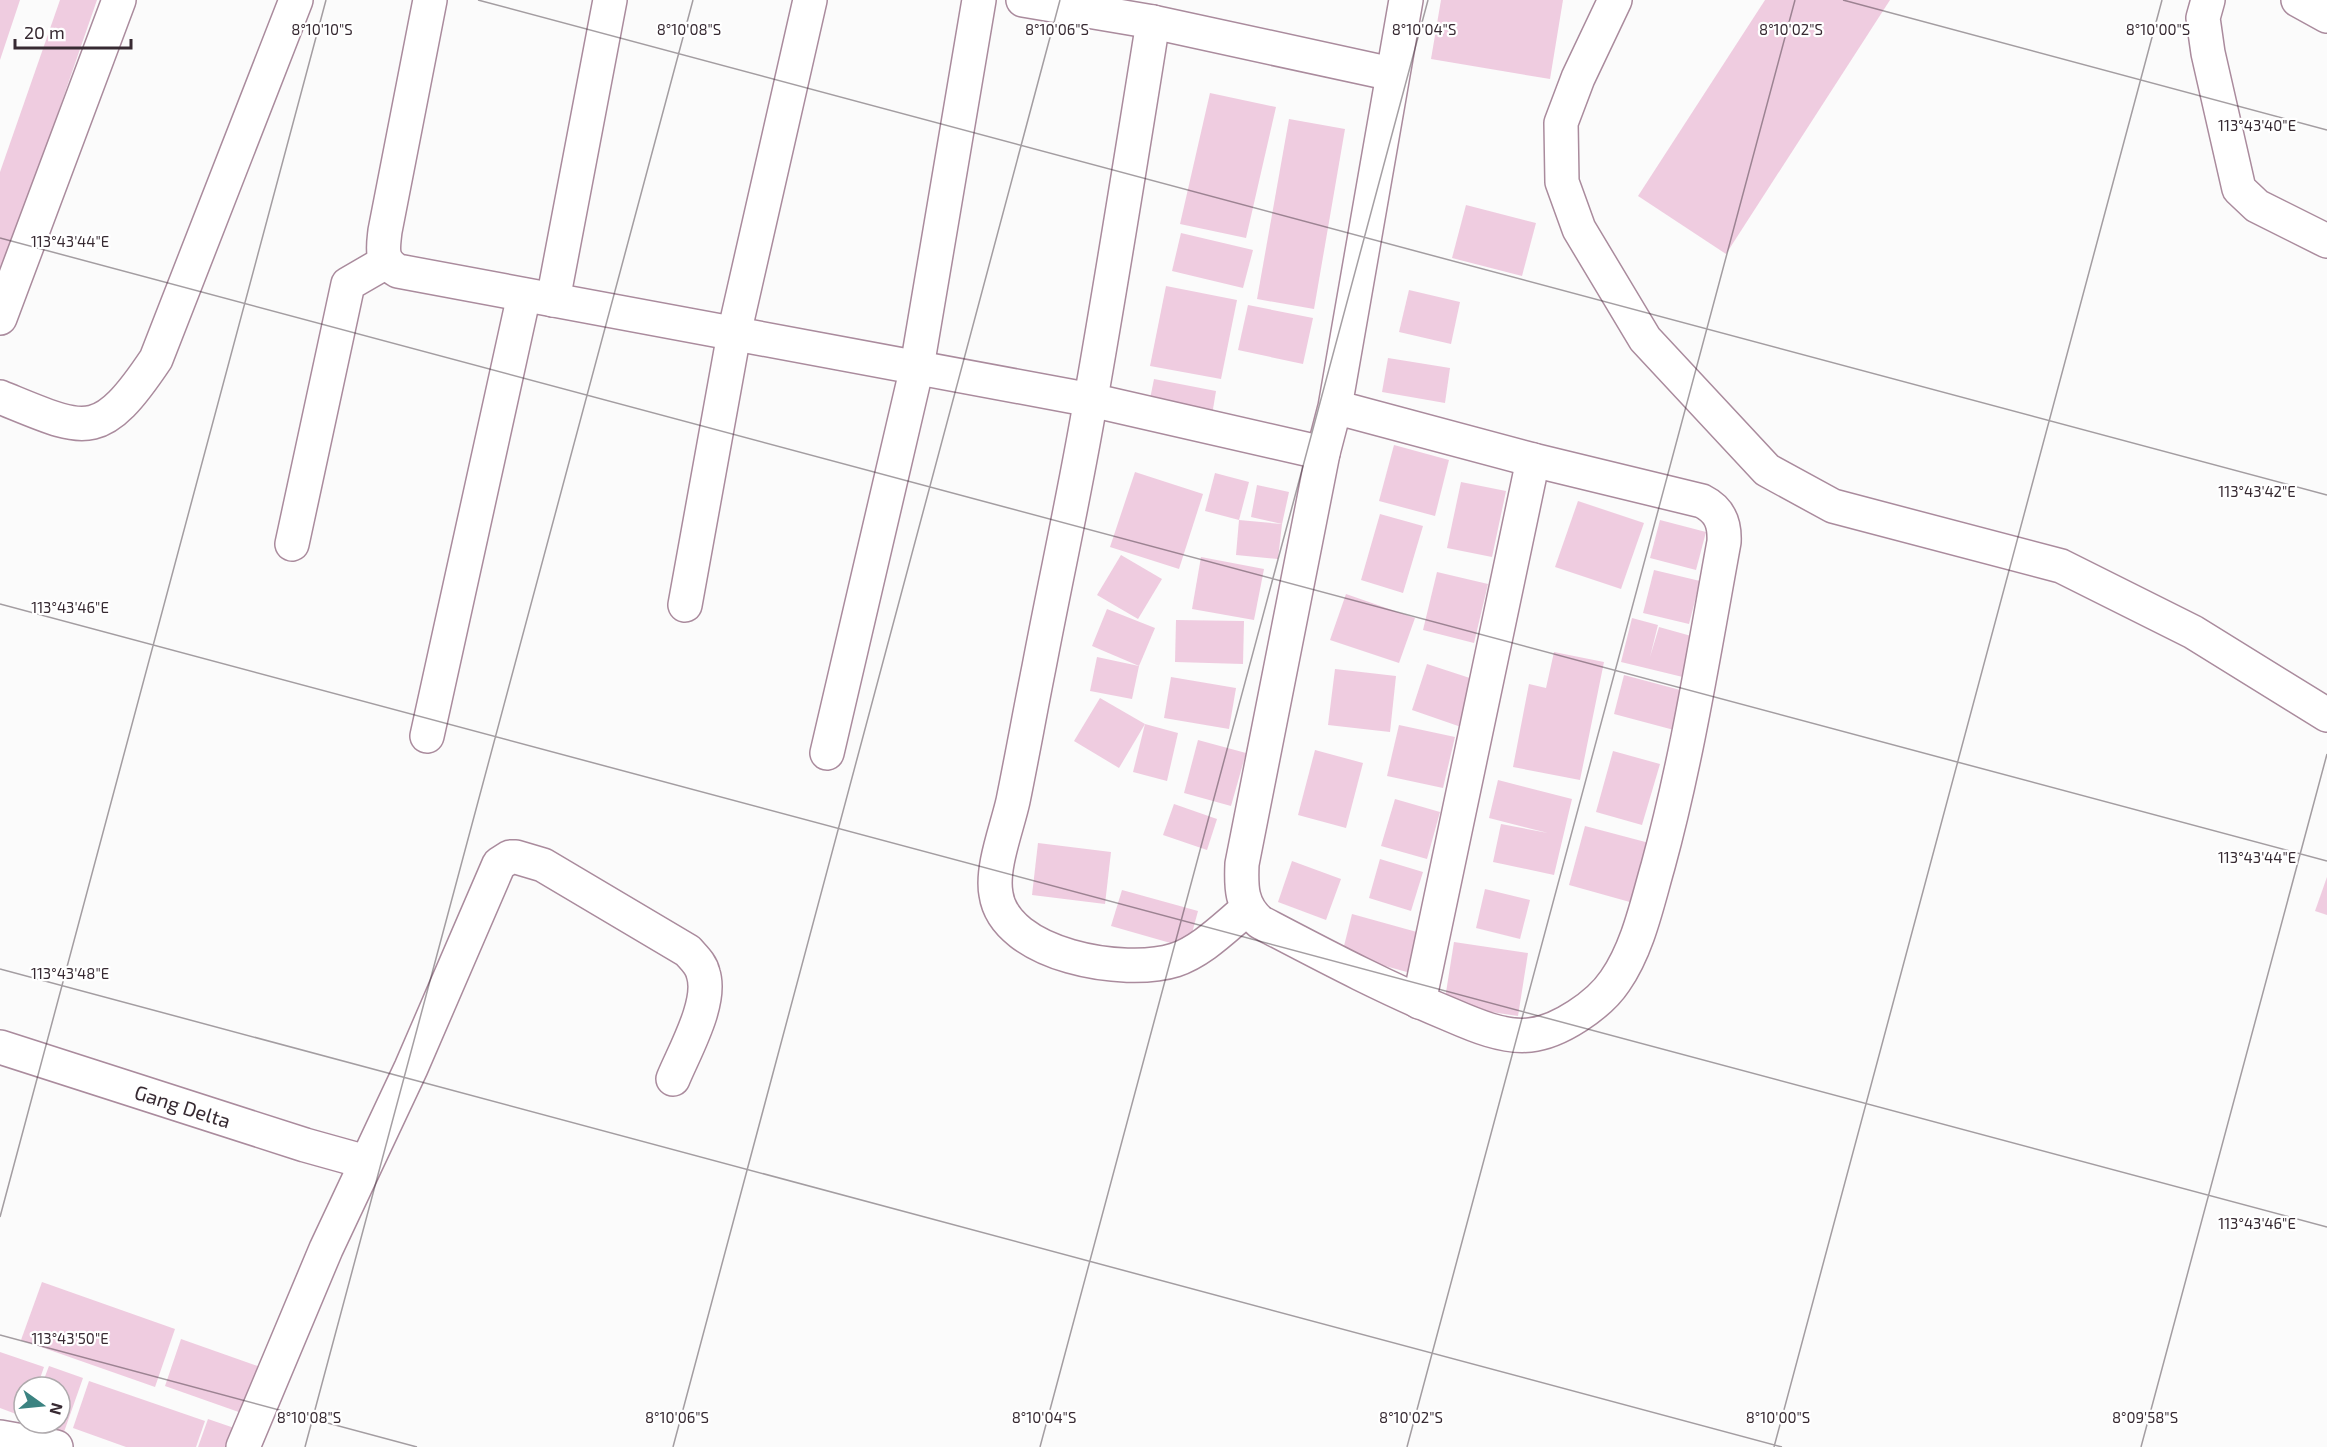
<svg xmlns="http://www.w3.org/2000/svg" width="2327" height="1447" viewBox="0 0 2327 1447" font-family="'Exo 2',sans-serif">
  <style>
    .building { fill: #efcce0 }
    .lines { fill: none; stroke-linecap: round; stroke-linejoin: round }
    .street-casing { stroke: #aa8b9d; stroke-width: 36 }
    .street { stroke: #fff; stroke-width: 33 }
    .ticks { fill: none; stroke: #372a32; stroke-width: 1.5; stroke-opacity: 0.45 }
    .labels { text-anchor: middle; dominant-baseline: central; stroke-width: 4.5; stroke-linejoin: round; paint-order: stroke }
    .street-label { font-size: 20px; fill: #372a32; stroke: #fff }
    .ticks-label { font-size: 15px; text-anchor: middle; fill: #372a32; stroke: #fff; stroke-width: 4.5; stroke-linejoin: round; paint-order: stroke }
  </style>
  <rect width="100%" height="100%" fill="#fbfbfb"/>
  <g class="building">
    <path d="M 0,0 L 20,0 L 0,60 Z"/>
    <path d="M 60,0 L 97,0 L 0,280 L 0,172 Z"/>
    <path d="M 1441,0 L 1563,0 L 1550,79 L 1431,59 Z"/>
    <path d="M 1765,0 L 1890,0 L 1726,254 L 1638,196 Z"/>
    <path d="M 1210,93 L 1276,107 L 1246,238 L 1180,224 Z"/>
    <path d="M 1289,119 L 1345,129 L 1314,309 L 1257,299 Z"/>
    <path d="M 1466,205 L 1536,223 L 1522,276 L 1452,258 Z"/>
    <path d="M 1181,233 L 1253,250 L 1243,288 L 1172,271 Z"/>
    <path d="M 1166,286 L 1237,300 L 1221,379 L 1150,366 Z"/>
    <path d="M 1409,290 L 1460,302 L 1451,344 L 1399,332 Z"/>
    <path d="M 1248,305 L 1313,318 L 1303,364 L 1238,350 Z"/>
    <path d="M 1388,358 L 1450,368 L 1445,403 L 1382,392 Z"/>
    <path d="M 1154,379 L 1216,391 L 1212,415 L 1149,404 Z"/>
    <path d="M 1394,445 L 1449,460 L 1435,516 L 1379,501 Z"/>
    <path d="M 1135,472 L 1203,494 L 1179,569 L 1110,547 Z"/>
    <path d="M 1215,473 L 1249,482 L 1239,520 L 1205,511 Z"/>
    <path d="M 1461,482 L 1506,491 L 1492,557 L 1447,548 Z"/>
    <path d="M 1257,485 L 1289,492 L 1282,524 L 1251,517 Z"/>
    <path d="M 1578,501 L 1644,523 L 1621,589 L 1555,567 Z"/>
    <path d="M 1380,514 L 1423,526 L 1403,593 L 1361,580 Z"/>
    <path d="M 1239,520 L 1282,524 L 1278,559 L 1236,555 Z"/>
    <path d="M 1660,520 L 1706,532 L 1696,570 L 1650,558 Z"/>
    <path d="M 1121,555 L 1162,579 L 1138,619 L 1097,595 Z"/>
    <path d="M 1201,557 L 1264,569 L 1254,620 L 1192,609 Z"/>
    <path d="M 1654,570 L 1700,581 L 1689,624 L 1643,613 Z"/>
    <path d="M 1437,572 L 1488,584 L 1474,643 L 1423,630 Z"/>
    <path d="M 1346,594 L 1415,618 L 1399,663 L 1330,640 Z"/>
    <path d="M 1107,609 L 1155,628 L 1139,666 L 1092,646 Z"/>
    <path d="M 1632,618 L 1658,625 L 1650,657 L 1659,627 L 1702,639 L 1691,679 L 1621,662 Z"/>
    <path d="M 1176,620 L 1244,621 L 1243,664 L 1175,662 Z"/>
    <path d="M 1554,652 L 1604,662 L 1580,780 L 1513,767 L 1529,684 L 1546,688 Z"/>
    <path d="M 1097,657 L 1139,666 L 1132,699 L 1090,691 Z"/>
    <path d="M 1427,664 L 1479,681 L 1464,728 L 1412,710 Z"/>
    <path d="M 1335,669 L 1396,676 L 1390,732 L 1328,725 Z"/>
    <path d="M 1624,675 L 1684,691 L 1674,730 L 1614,714 Z"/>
    <path d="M 1171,677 L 1236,688 L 1229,729 L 1164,718 Z"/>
    <path d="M 1100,698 L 1145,724 L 1119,768 L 1074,741 Z"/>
    <path d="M 1145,724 L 1178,733 L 1167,781 L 1133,772 Z"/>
    <path d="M 1399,725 L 1455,737 L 1443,788 L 1387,776 Z"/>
    <path d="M 1198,740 L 1246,753 L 1231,806 L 1184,793 Z"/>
    <path d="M 1315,750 L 1363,763 L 1346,828 L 1298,815 Z"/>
    <path d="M 1613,751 L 1660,764 L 1642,825 L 1596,812 Z"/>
    <path d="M 1498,780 L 1572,799 L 1554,875 L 1493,862 L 1501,824 L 1548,833 L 1489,818 Z"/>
    <path d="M 1395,799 L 1440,812 L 1427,859 L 1381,846 Z"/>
    <path d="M 1174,804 L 1217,819 L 1207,850 L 1163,835 Z"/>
    <path d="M 1585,826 L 1653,844 L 1637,904 L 1569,885 Z"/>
    <path d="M 1038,843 L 1111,852 L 1105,904 L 1032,895 Z"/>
    <path d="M 1380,859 L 1423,872 L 1411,911 L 1369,898 Z"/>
    <path d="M 1292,861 L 1341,879 L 1326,920 L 1278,902 Z"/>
    <path d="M 2327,877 L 2327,915 L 2315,911 Z"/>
    <path d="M 1485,889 L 1530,900 L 1520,939 L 1476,928 Z"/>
    <path d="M 1122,890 L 1198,911 L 1188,948 L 1111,926 Z"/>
    <path d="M 1352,914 L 1424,934 L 1414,974 L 1342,954 Z"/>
    <path d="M 1454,942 L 1528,953 L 1518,1016 L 1444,1005 Z"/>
    <path d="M 42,1282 L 175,1329 L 155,1387 L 21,1340 Z"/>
    <path d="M 181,1339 L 266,1369 L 250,1416 L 165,1386 Z"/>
    <path d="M 0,1352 L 44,1367 L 37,1387 L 24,1387 L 24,1417 L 0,1408 Z"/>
    <path d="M 49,1366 L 83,1378 L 64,1432 L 41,1423 L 60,1423 L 60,1387 L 41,1387 Z"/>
    <path d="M 89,1381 L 205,1421 L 196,1447 L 126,1447 L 73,1428 Z"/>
    <path d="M 208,1419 L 243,1431 L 237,1447 L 198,1447 Z"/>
  </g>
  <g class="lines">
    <defs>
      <g id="street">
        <path d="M 430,0 L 385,231 C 383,249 380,261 398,271 L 1091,400 L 1323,453"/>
        <path d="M 1023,0 L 1153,22 L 1392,74"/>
        <path d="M 1615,0 L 1578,78 L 1561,123 L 1562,182 L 1579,229 L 1645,339 L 1767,470 L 1833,506 L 2061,566 L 2193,632 L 2327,715"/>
        <path d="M 2208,0 L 2203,18 L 2208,53 L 2239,189 L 2257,206 L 2327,241"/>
        <path d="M 2298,0 L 2327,16"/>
        <path d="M 1153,22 C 1133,147 1113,273 1091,398 C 1076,488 1056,577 1039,667 C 1030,712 1022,757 1013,801 C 1007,828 991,868 996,894 C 1005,956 1125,976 1175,960 C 1202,951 1225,927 1247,909"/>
        <path d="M 553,300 L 610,0"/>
        <path d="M 0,318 L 119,0"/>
        <path d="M 0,397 C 86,432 99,444 156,359 L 296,0"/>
        <path d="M 1335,407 L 1533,460 L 1702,501 C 1720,510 1725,523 1724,542 C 1704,651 1687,760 1658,866 C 1647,904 1638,948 1615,981 C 1599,1005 1559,1032 1530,1035 C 1504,1038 1474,1025 1451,1015 C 1385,988 1323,955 1260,922 C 1241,906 1241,887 1242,864 L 1323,453 L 1335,407 L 1406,0"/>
        <path d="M 292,544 L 348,284 L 386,262"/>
        <path d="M 685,605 L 734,334 L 810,0"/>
        <path d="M 427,736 L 524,295"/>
        <path d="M 827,753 L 917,367 L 979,0"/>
        <path d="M 1419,1002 L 1533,460"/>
        <path id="s1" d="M 0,1047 L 305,1145 L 366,1162"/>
        <path d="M 0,1437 L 56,1447"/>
        <path d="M 243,1447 L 326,1249 L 411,1068 L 499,864 L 510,857 L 516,857 L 543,865 L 688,951 C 694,958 701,964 703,973 C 713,1002 684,1052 673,1079"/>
      </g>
    </defs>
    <use href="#street" class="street-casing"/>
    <use href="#street" class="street"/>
  </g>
  <path class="ticks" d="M 478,0 L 2327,495M 1843,0 L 2327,130M 0,238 L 2327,861M 0,604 L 2327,1227M 0,969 L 1782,1447M 0,1217 L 326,0M 0,1335 L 417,1447M 305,1447 L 693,0M 673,1447 L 1060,0M 1040,1447 L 1428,0M 1407,1447 L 1795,0M 1774,1447 L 2162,0M 2141,1447 L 2327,754"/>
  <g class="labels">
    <g class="street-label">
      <text stroke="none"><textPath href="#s1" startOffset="192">Gang Delta</textPath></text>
    </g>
  </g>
  <g class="ticks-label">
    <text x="322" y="35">8°10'10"S</text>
    <text x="689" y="35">8°10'08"S</text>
    <text x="1057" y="35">8°10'06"S</text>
    <text x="1424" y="35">8°10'04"S</text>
    <text x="1791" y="35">8°10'02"S</text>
    <text x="2158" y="35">8°10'00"S</text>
    <text x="2257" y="131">113°43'40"E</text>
    <text x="70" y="247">113°43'44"E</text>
    <text x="2257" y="497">113°43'42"E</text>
    <text x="70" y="613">113°43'46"E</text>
    <text x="2257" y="863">113°43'44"E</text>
    <text x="70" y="979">113°43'48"E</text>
    <text x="2257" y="1229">113°43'46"E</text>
    <text x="70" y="1344">113°43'50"E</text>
    <text x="309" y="1423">8°10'08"S</text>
    <text x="677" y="1423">8°10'06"S</text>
    <text x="1044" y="1423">8°10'04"S</text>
    <text x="1411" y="1423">8°10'02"S</text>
    <text x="1778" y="1423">8°10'00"S</text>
    <text x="2145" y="1423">8°09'58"S</text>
  </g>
  <g transform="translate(42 1405) rotate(105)"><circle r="28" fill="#ffffff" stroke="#afaaad" stroke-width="1.5"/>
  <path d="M0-4.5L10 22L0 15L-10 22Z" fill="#3b8381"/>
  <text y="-9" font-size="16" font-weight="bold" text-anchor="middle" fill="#372a32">N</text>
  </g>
  <path d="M15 39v9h116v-9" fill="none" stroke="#372a32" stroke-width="3"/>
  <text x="24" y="39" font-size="18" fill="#372a32" stroke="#ffffff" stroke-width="4.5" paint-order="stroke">20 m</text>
</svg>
